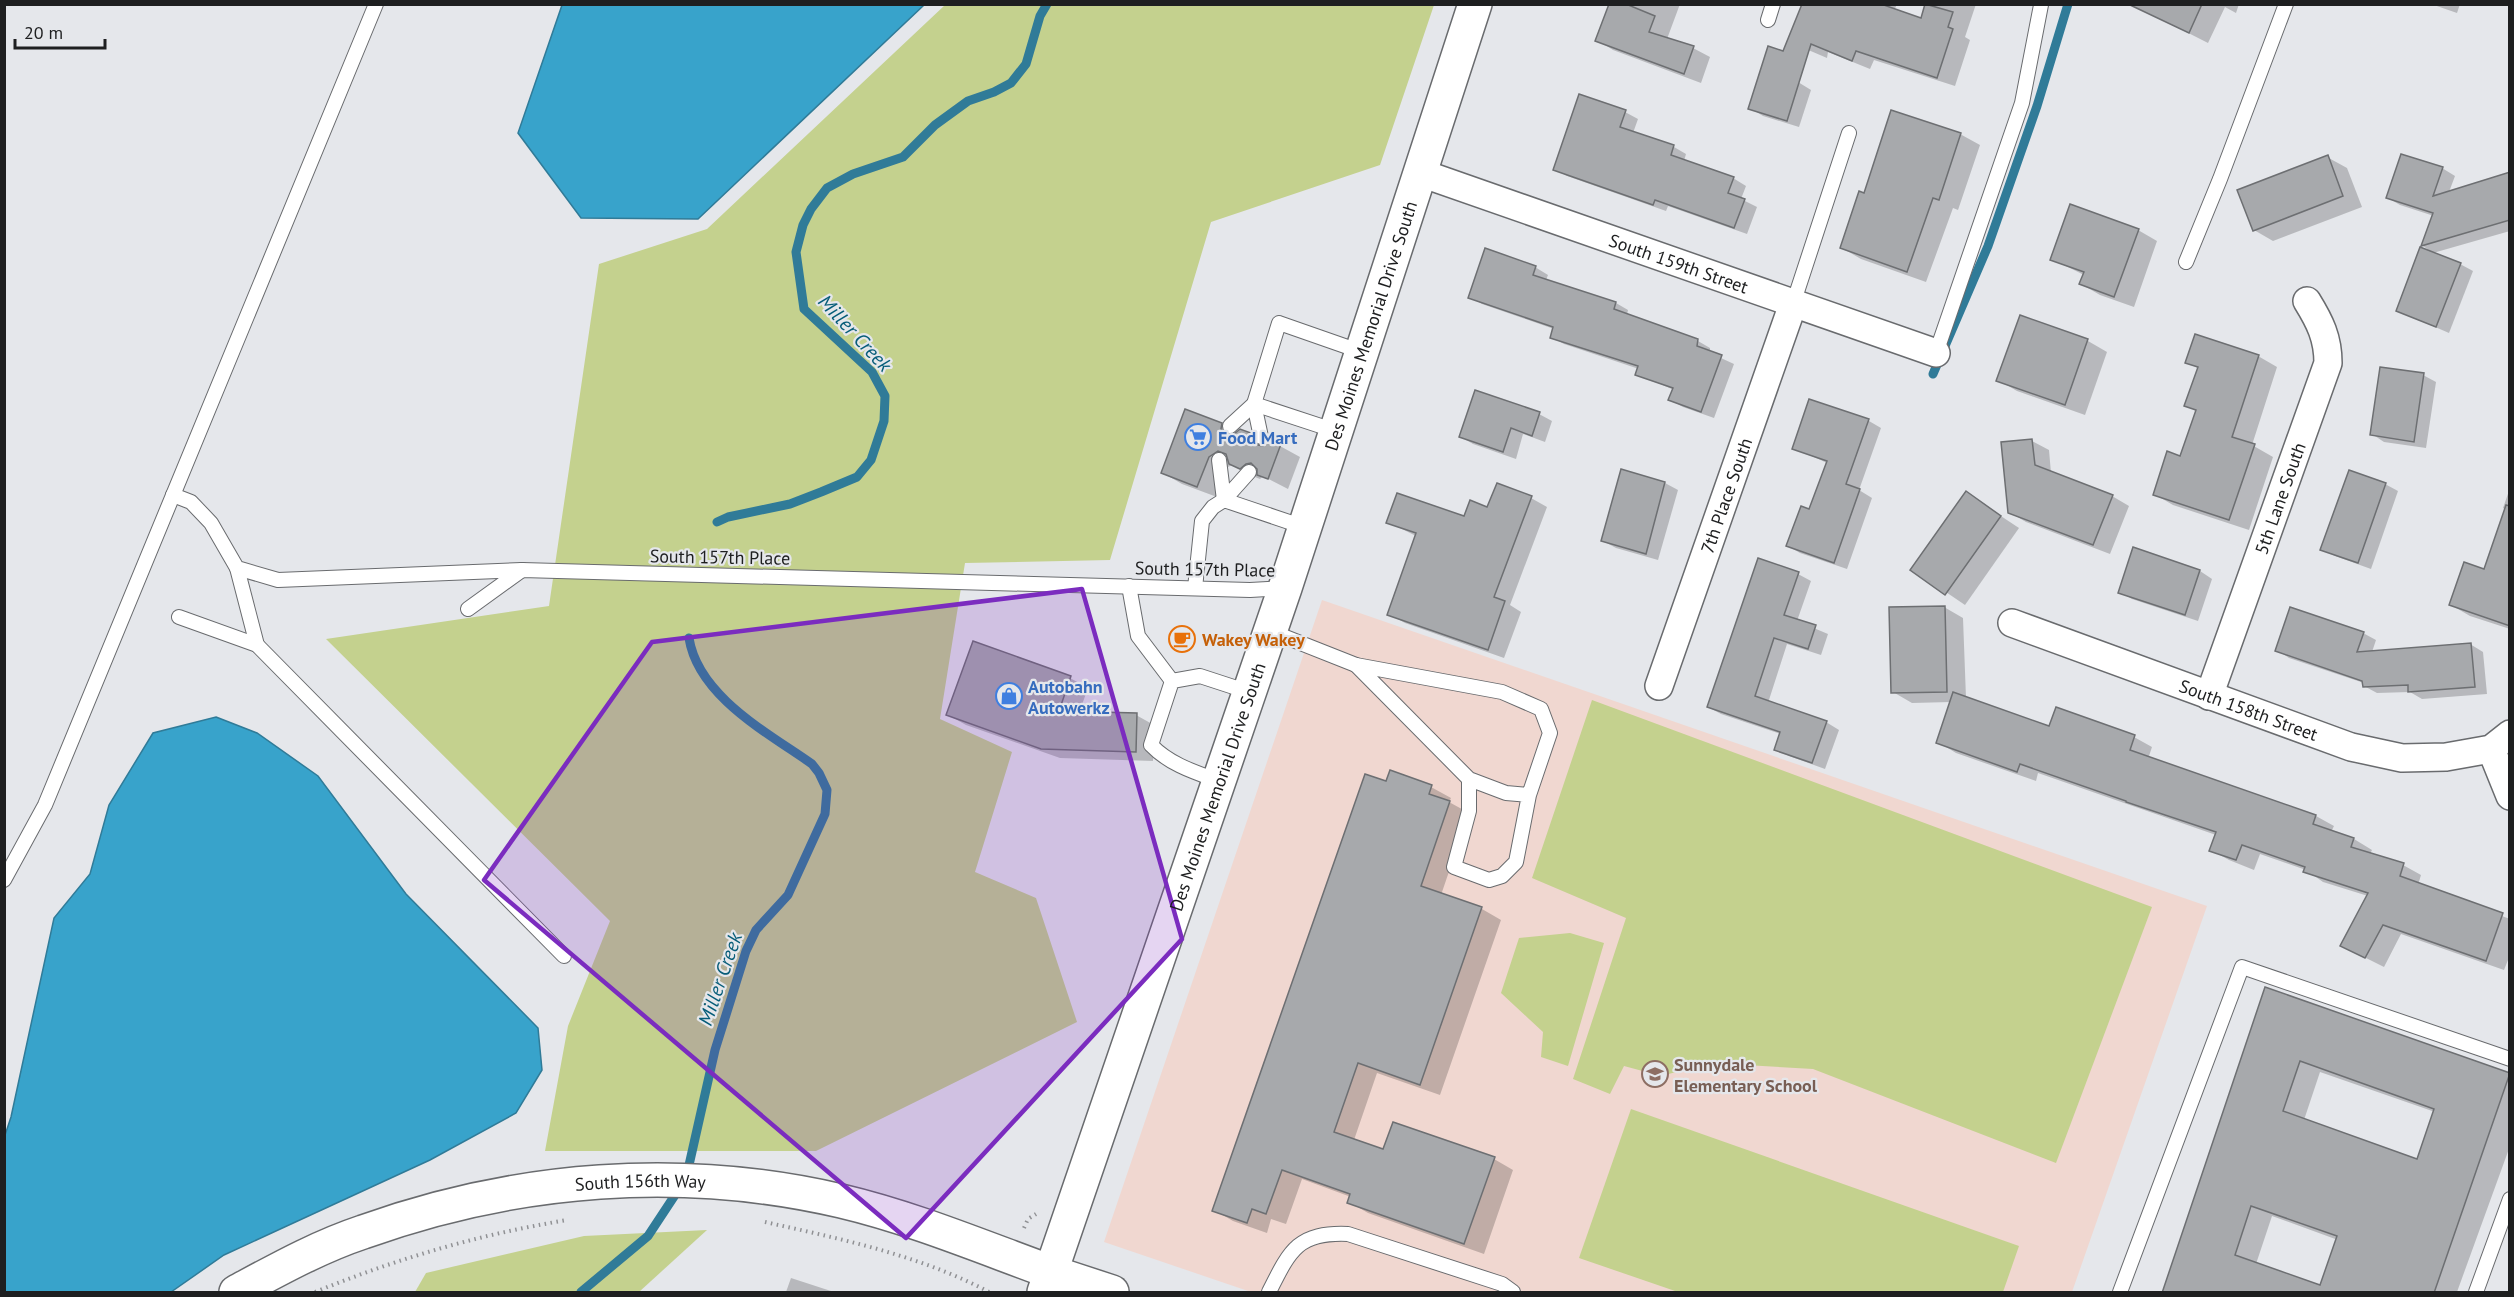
<svg xmlns="http://www.w3.org/2000/svg" width="2514" height="1297" viewBox="0 0 2514 1297" font-family="'PT Sans',sans-serif">
  <style>
    .education { fill: #f0d7d0 }
    .green { fill: #c4d18e }
    .water { fill: #38a3cb; stroke: #307b98; stroke-width: 1.5 }
    .shadow { fill: #0003; fill-rule: evenodd }
    .lines { fill: none; stroke-linecap: round; stroke-linejoin: round }
    .stream { stroke: #307b98; stroke-width: 9 }
    .building { fill: #a7a9ac; stroke: #6d6f72; stroke-width: 1.5; fill-rule: evenodd }
    .service-casing { stroke: #696b6e; stroke-width: 16 }
    .minor-casing { stroke: #696b6e; stroke-width: 30 }
    .tertiary-casing { stroke: #696b6e; stroke-width: 36 }
    .secondary-casing { stroke: #696b6e; stroke-width: 36 }
    .path { stroke: #909194; stroke-width: 4; stroke-dasharray: 1.5 4.5; stroke-linecap: butt }
    .service { stroke: #fff; stroke-width: 14 }
    .minor { stroke: #fff; stroke-width: 27 }
    .tertiary { stroke: #fff; stroke-width: 33 }
    .secondary { stroke: #fff; stroke-width: 33 }
    .marked { fill: #7b2cbf; fill-opacity: 0.2; stroke: #7b2cbf; stroke-width: 4.5; stroke-linejoin: round }
    .labels { text-anchor: middle; dominant-baseline: central; stroke-width: 4.5; stroke-linejoin: round; paint-order: stroke }
    .street-label { font-size: 18px; fill: #1e1f20; stroke: #e5e7eb }
    .shop-label { font-size: 18px; font-weight: bold; fill: #366cbe; stroke: #e5e7eb; text-anchor: start }
    .food-label { font-size: 18px; font-weight: bold; fill: #c56008; stroke: #e5e7eb; text-anchor: start }
    .education-label { font-size: 18px; font-weight: bold; fill: #785e54; stroke: #e5e7eb; text-anchor: start }
    .water-label { font-size: 20px; font-style: italic; fill: #075d79; stroke: #e5e7eb }
  </style>
  <rect width="100%" height="100%" fill="#e5e7eb"/>
  <path class="education" d="M 1322,600 L 2207,906 L 2072,1292 L 1251,1292 L 1104,1242 Z"/>
  <g class="green">
    <path d="M 945,5 L 1434,5 L 1380,165 L 1211,222 L 1110,560 L 965,563 L 940,719 L 1012,752 L 975,872 L 1036,898 L 1077,1022 L 816,1151 L 545,1151 L 568,1026 L 610,921 L 326,639 L 549,606 L 599,264 L 707,229 Z"/>
    <path d="M 1592,700 L 2152,907 L 2056,1163 L 1813,1069 L 1710,1063 L 1661,1076 L 1624,1066 L 1610,1094 L 1573,1079 L 1626,918 L 1532,878 Z"/>
    <path d="M 1570,933 L 1604,943 L 1568,1066 L 1541,1057 L 1543,1032 L 1501,993 L 1519,938 Z"/>
    <path d="M 1631,1109 L 2019,1246 L 2003,1292 L 1678,1292 L 1579,1258 Z"/>
    <path d="M 707,1230 L 639,1292 L 415,1292 L 426,1273 L 584,1236 Z"/>
  </g>
  <g class="water">
    <path d="M 562,5 L 562,4 L 924,5 L 698,219 L 581,218 L 518,133 Z"/>
    <path d="M 216,717 L 257,733 L 318,776 L 406,894 L 538,1028 L 542,1070 L 516,1113 L 430,1160 L 224,1255 L 171,1292 L 5,1292 L 5,1135 L 11,1117 L 54,918 L 90,874 L 109,805 L 153,733 Z"/>
  </g>
  <g class="shadow">
    <path d="M 1610,4 L 1680,4 L 1667,39 L 1693,48 L 1710,57 L 1701,83 L 1613,50 L 1597,40 Z"/>
    <path d="M 1803,4 L 1897,4 L 1894,11 L 1922,20 L 1927,4 L 1976,4 L 1965,37 L 1970,40 L 1955,86 L 1874,60 L 1870,69 L 1828,52 L 1827,58 L 1806,49 Z"/>
    <path d="M 2152,4 L 2239,4 L 2236,13 L 2225,7 L 2208,43 L 2149,13 Z"/>
    <path d="M 2431,4 L 2460,4 L 2457,13 Z"/>
    <path d="M 1798,82 L 1811,90 L 1799,127 L 1763,116 L 1750,108 Z"/>
    <path d="M 1580,96 L 1625,112 L 1638,119 L 1633,133 L 1674,147 L 1686,154 L 1684,161 L 1733,178 L 1746,186 L 1741,199 L 1757,207 L 1747,234 L 1668,206 L 1666,211 L 1567,176 L 1555,169 Z"/>
    <path d="M 1960,134 L 1980,145 L 1958,210 L 1953,208 L 1926,282 L 1861,259 L 1842,248 L 1865,195 Z"/>
    <path d="M 2327,157 L 2347,168 L 2362,207 L 2273,241 L 2254,230 Z"/>
    <path d="M 2442,168 L 2455,176 L 2449,192 L 2510,174 L 2510,231 L 2433,253 L 2423,246 L 2434,216 L 2400,205 L 2388,198 Z"/>
    <path d="M 2138,230 L 2157,241 L 2134,307 L 2100,295 L 2081,284 L 2084,275 L 2052,259 Z"/>
    <path d="M 2460,264 L 2473,271 L 2449,333 L 2398,311 Z"/>
    <path d="M 1535,267 L 1548,275 L 1546,280 L 1616,303 L 1628,310 L 1627,315 L 1698,341 L 1710,348 L 1710,353 L 1734,364 L 1714,418 L 1683,407 L 1670,400 L 1674,390 L 1637,374 L 1639,369 L 1564,344 L 1551,337 L 1554,329 L 1482,304 L 1470,297 Z"/>
    <path d="M 2021,316 L 2088,341 L 2107,352 L 2085,415 L 2017,391 L 1998,380 Z"/>
    <path d="M 2258,356 L 2277,367 L 2252,445 L 2273,457 L 2249,530 L 2173,505 L 2154,494 L 2181,458 L 2197,412 L 2186,405 L 2199,369 L 2187,362 Z"/>
    <path d="M 2423,375 L 2436,382 L 2426,448 L 2384,442 L 2372,434 Z"/>
    <path d="M 1810,401 L 1869,421 L 1881,428 L 1859,490 L 1872,498 L 1847,569 L 1800,553 L 1788,546 L 1810,511 L 1827,463 L 1794,448 Z"/>
    <path d="M 1539,414 L 1552,421 L 1545,442 L 1523,434 L 1516,459 L 1473,444 L 1461,437 Z"/>
    <path d="M 1221,424 L 1237,433 L 1250,435 L 1267,444 L 1270,442 L 1280,446 L 1300,457 L 1288,489 L 1263,476 L 1260,479 L 1250,475 L 1232,465 L 1228,467 L 1217,497 L 1182,484 L 1163,473 Z"/>
    <path d="M 2032,441 L 2049,450 L 2051,473 L 2112,496 L 2129,506 L 2110,554 L 2026,522 L 2009,512 Z"/>
    <path d="M 1622,471 L 1665,483 L 1678,490 L 1658,560 L 1616,548 L 1603,541 Z"/>
    <path d="M 2385,484 L 2398,491 L 2371,569 L 2335,556 L 2322,549 Z"/>
    <path d="M 2510,488 L 2510,629 L 2470,616 L 2451,605 L 2484,571 L 2506,510 L 2503,508 Z"/>
    <path d="M 1966,493 L 2019,528 L 1965,605 L 1912,569 Z"/>
    <path d="M 1531,498 L 1547,507 L 1510,605 L 1521,612 L 1504,658 L 1405,623 L 1389,614 L 1416,536 L 1388,522 L 1465,518 L 1488,509 Z"/>
    <path d="M 2200,571 L 2212,579 L 2198,621 L 2132,599 L 2120,592 Z"/>
    <path d="M 1798,574 L 1811,581 L 1797,621 L 1828,634 L 1821,655 L 1787,644 L 1768,703 L 1826,722 L 1839,730 L 1825,769 L 1789,756 L 1776,749 L 1781,734 L 1721,714 L 1708,707 Z"/>
    <path d="M 1944,607 L 1963,618 L 1966,698 L 2050,728 L 2134,737 L 2152,747 L 2148,759 L 2316,816 L 2334,826 L 2331,832 L 2354,839 L 2372,850 L 2370,854 L 2403,865 L 2421,875 L 2418,885 L 2510,919 L 2510,955 L 2504,970 L 2401,934 L 2384,967 L 2360,955 L 2368,896 L 2323,882 L 2306,870 L 2260,854 L 2254,870 L 2229,860 L 2211,850 L 2216,835 L 2038,773 L 2036,781 L 1956,753 L 1938,742 L 1951,702 L 1912,703 L 1893,692 Z"/>
    <path d="M 2363,633 L 2376,640 L 2372,652 L 2470,644 L 2483,652 L 2487,694 L 2422,699 L 2410,692 L 2377,693 L 2364,686 L 2364,683 L 2289,658 L 2277,650 Z"/>
    <path d="M 1070,678 L 1088,688 L 1079,713 L 1136,715 L 1154,725 L 1153,761 L 1060,758 L 966,725 L 948,715 Z"/>
    <path d="M 1387,783 L 1431,787 L 1451,798 L 1449,802 L 1469,813 L 1441,895 L 1482,909 L 1501,920 L 1440,1095 L 1377,1073 L 1354,1140 L 1384,1151 L 1494,1159 L 1513,1170 L 1484,1254 L 1368,1213 L 1349,1202 L 1351,1197 L 1302,1179 L 1286,1224 L 1271,1219 L 1267,1233 L 1233,1221 L 1214,1210 Z"/>
    <path d="M 2266,989 L 2510,1075 L 2510,1146 L 2457,1292 L 2163,1292 ZM 2320,1072 L 2435,1112 L 2417,1161 L 2304,1120 ZM 2272,1216 L 2338,1240 L 2321,1287 L 2256,1264 Z"/>
    <path d="M 791,1278 L 834,1292 L 786,1292 Z"/>
  </g>
  <g class="lines">
    <g class="stream">
      <path d="M 1933,374 L 1988,246 L 2037,106 L 2068,4"/>
      <path d="M 717,522 L 728,517 L 790,504 L 821,492 L 857,477 L 871,460 L 884,421 L 885,396 L 872,372 L 804,309 L 796,252 L 803,225 L 811,209 L 827,188 L 853,174 L 903,157 L 935,125 L 968,101 L 994,92 L 1011,83 L 1026,64 L 1040,16 L 1047,4"/>
      <path d="M 687,1174 L 715,1050 L 746,951 L 756,930 L 788,895 L 825,814 L 827,790 L 819,773 L 812,764 C 768,733 698,696 689,638"/>
      <path d="M 581,1292 L 648,1236 L 679,1189"/>
    </g>
  </g>
  <g class="building">
    <path d="M 1609,4 L 1626,4 L 1655,16 L 1649,32 L 1694,46 L 1684,74 L 1595,41 Z"/>
    <path d="M 1802,4 L 1881,4 L 1921,18 L 1925,4 L 1953,12 L 1948,27 L 1953,29 L 1937,78 L 1856,51 L 1852,61 L 1811,44 L 1787,121 L 1748,109 L 1768,46 L 1783,51 Z"/>
    <path d="M 2128,4 L 2202,4 L 2189,33 Z"/>
    <path d="M 1579,94 L 1626,110 L 1620,127 L 1674,145 L 1671,155 L 1734,177 L 1728,193 L 1745,199 L 1734,228 L 1655,200 L 1653,205 L 1553,170 Z"/>
    <path d="M 1891,110 L 1961,133 L 1939,200 L 1933,198 L 1907,272 L 1840,248 L 1859,191 L 1864,193 Z"/>
    <path d="M 2401,154 L 2443,167 L 2433,196 L 2510,172 L 2510,220 L 2421,246 L 2433,213 L 2386,198 Z"/>
    <path d="M 2328,155 L 2343,196 L 2253,231 L 2237,190 Z"/>
    <path d="M 2070,204 L 2139,229 L 2114,297 L 2079,284 L 2084,272 L 2050,260 Z"/>
    <path d="M 2420,247 L 2461,263 L 2436,327 L 2396,311 Z"/>
    <path d="M 1485,248 L 1536,266 L 1533,275 L 1616,302 L 1614,309 L 1698,339 L 1697,346 L 1722,355 L 1701,412 L 1668,400 L 1673,388 L 1635,375 L 1638,366 L 1550,338 L 1553,327 L 1468,298 Z"/>
    <path d="M 2020,315 L 2088,339 L 2065,405 L 1996,381 Z"/>
    <path d="M 2195,334 L 2259,355 L 2232,437 L 2255,444 L 2229,520 L 2153,495 L 2167,451 L 2180,456 L 2196,410 L 2184,406 L 2198,367 L 2185,363 Z"/>
    <path d="M 2380,367 L 2424,373 L 2414,442 L 2370,435 Z"/>
    <path d="M 1475,390 L 1540,412 L 1532,436 L 1511,428 L 1503,452 L 1459,437 Z"/>
    <path d="M 1809,399 L 1869,419 L 1846,484 L 1860,489 L 1834,563 L 1786,546 L 1801,506 L 1809,509 L 1827,461 L 1792,449 Z"/>
    <path d="M 1185,409 L 1222,423 L 1221,429 L 1227,434 L 1233,435 L 1240,429 L 1251,433 L 1254,443 L 1258,445 L 1263,446 L 1269,440 L 1281,444 L 1268,479 L 1257,475 L 1257,469 L 1251,463 L 1246,464 L 1240,469 L 1229,464 L 1226,454 L 1218,451 L 1209,457 L 1197,487 L 1161,473 Z"/>
    <path d="M 2032,439 L 2035,465 L 2113,495 L 2093,545 L 2008,513 L 2001,442 Z"/>
    <path d="M 1621,469 L 1665,482 L 1646,554 L 1601,541 Z"/>
    <path d="M 2349,470 L 2386,483 L 2358,563 L 2320,550 Z"/>
    <path d="M 1497,483 L 1532,496 L 1494,597 L 1505,601 L 1488,650 L 1387,615 L 1416,533 L 1386,523 L 1397,493 L 1464,516 L 1470,500 L 1487,507 Z"/>
    <path d="M 1966,491 L 2001,516 L 1945,595 L 1910,570 Z"/>
    <path d="M 2506,505 L 2510,506 L 2510,626 L 2449,605 L 2464,562 L 2484,569 Z"/>
    <path d="M 2133,547 L 2200,570 L 2185,615 L 2118,593 Z"/>
    <path d="M 1758,558 L 1799,572 L 1784,615 L 1816,625 L 1808,649 L 1774,638 L 1755,696 L 1827,721 L 1812,763 L 1774,750 L 1780,732 L 1707,707 Z"/>
    <path d="M 1945,606 L 1947,692 L 1891,693 L 1889,607 Z"/>
    <path d="M 2290,607 L 2364,632 L 2357,652 L 2471,643 L 2475,687 L 2408,692 L 2408,685 L 2363,687 L 2362,681 L 2275,651 Z"/>
    <path d="M 973,641 L 1071,676 L 1059,711 L 1137,713 L 1136,752 L 1041,749 L 946,715 Z"/>
    <path d="M 1953,692 L 2049,726 L 2056,707 L 2135,735 L 2130,750 L 2316,815 L 2313,824 L 2354,838 L 2351,847 L 2404,863 L 2400,876 L 2503,913 L 2486,961 L 2383,925 L 2365,958 L 2340,946 L 2368,893 L 2303,872 L 2305,867 L 2242,845 L 2236,860 L 2209,851 L 2216,832 L 2126,802 L 2126,801 L 2020,764 L 2017,772 L 1936,743 Z"/>
    <path d="M 1390,770 L 1432,785 L 1429,794 L 1450,801 L 1421,886 L 1482,907 L 1420,1085 L 1358,1063 L 1334,1132 L 1383,1149 L 1393,1122 L 1495,1157 L 1464,1244 L 1347,1203 L 1350,1194 L 1282,1170 L 1266,1214 L 1252,1209 L 1247,1223 L 1212,1211 L 1365,774 L 1386,781 Z"/>
    <path d="M 2265,987 L 2510,1073 L 2434,1293 L 2162,1293 ZM 2300,1061 L 2434,1109 L 2417,1159 L 2283,1111 ZM 2251,1206 L 2337,1236 L 2320,1285 L 2235,1255 Z"/>
  </g>
  <g class="lines">
    <defs>
      <g id="service">
        <path d="M 1768,20 L 1773,4"/>
        <path d="M 2186,262 L 2220,179 L 2286,4"/>
        <path d="M 1793,304 L 1849,133"/>
        <path d="M 1936,353 L 2022,103 L 2041,5"/>
        <path d="M 1254,404 L 1336,431"/>
        <path d="M 1254,404 L 1261,437"/>
        <path d="M 1230,426 L 1254,404 L 1279,323 L 1362,352"/>
        <path d="M 1219,460 L 1224,500"/>
        <path d="M 173,495 L 191,502 L 211,523 L 237,568 L 278,580 L 522,570 L 1250,590 L 1285,588"/>
        <path d="M 1224,500 L 1249,472"/>
        <path d="M 237,568 L 257,645"/>
        <path d="M 1129,586 L 1138,636 L 1172,681"/>
        <path d="M 1195,588 L 1202,521 L 1213,507 L 1224,500 L 1304,527"/>
        <path d="M 468,609 L 522,570"/>
        <path d="M 179,617 L 257,645 L 564,956"/>
        <path d="M 1270,631 L 1356,665"/>
        <path d="M 1469,779 L 1469,811 L 1454,867 L 1489,880 L 1502,876 L 1516,862 L 1529,795 L 1550,733 L 1541,709 L 1502,692 L 1356,665 L 1469,779 L 1506,793 L 1529,795"/>
        <path d="M 1219,781 C 1194,772 1169,764 1151,745 L 1172,681 L 1200,676 L 1249,692"/>
        <path d="M 4,880 L 45,805 L 376,4"/>
        <path d="M 1269,1292 C 1290,1250 1298,1232 1348,1234 L 1502,1284 L 1513,1292"/>
        <path d="M 2120,1292 L 2242,967 L 2510,1059"/>
        <path d="M 2476,1292 L 2510,1199"/>
      </g>
      <g id="minor">
        <path id="s1" d="M 1421,173 L 1936,353"/>
        <path id="s2" d="M 2012,623 L 2351,747 L 2402,758 L 2446,757 L 2491,749 L 2510,734"/>
        <path id="s3" d="M 1659,686 L 1793,304"/>
        <path id="s4" d="M 2209,696 L 2328,363 C 2328,338 2320,322 2307,301"/>
        <path d="M 2491,749 L 2510,796"/>
      </g>
      <g id="tertiary">
        <path id="s5" d="M 236,1292 C 277,1270 318,1247 363,1232 C 516,1177 682,1164 841,1201 C 913,1218 982,1247 1051,1272"/>
      </g>
      <g id="secondary">
        <path d="M 1051,1272 L 1112,1292"/>
        <path id="s6" d="M 1044,1292 L 1285,588 L 1475,4"/>
      </g>
    </defs>
    <use href="#service" class="service-casing"/>
    <use href="#minor" class="minor-casing"/>
    <use href="#tertiary" class="tertiary-casing"/>
    <use href="#secondary" class="secondary-casing"/>
    <g class="path">
      <path d="M 765,1222 C 841,1239 919,1255 989,1292"/>
      <path d="M 1024,1228 L 1028,1219 L 1036,1214"/>
      <path d="M 315,1292 C 399,1258 477,1235 567,1220"/>
    </g>
    <use href="#service" class="service"/>
    <use href="#minor" class="minor"/>
    <use href="#tertiary" class="tertiary"/>
    <use href="#secondary" class="secondary"/>
  </g>
  <path class="marked" d="M 1082,589 L 1182,939 L 906,1238 L 484,880 L 652,642 Z"/>
  <defs>
    <symbol id="supermarket-ring" viewBox="-11 -11 22 22"><circle r="9.5" fill="#e5e7eb" stroke="#3f7fe0" stroke-width="1.5"/><path d="M-6-5.5h2.5l.6 2H6L4.5 2H-2.5L-4.4-4H-6ZM-1.5 3.2a1.3 1.3 0 1 0 .1 0ZM3 3.2a1.3 1.3 0 1 0 .1 0Z" fill="#3f7fe0"/></symbol>
    <symbol id="cafe-ring" viewBox="-11 -11 22 22"><circle r="9.5" fill="#e5e7eb" stroke="#e8710a" stroke-width="1.5"/><path d="M-5.5-4.5H6V0H3Q3 3.5 0 3.5H-2.5Q-5.5 3.5-5.5 0ZM3-3.2v2h1.7v-2ZM-6 4.5H4V6H-6Z" fill="#e8710a"/></symbol>
    <symbol id="shop-ring" viewBox="-11 -11 22 22"><circle r="9.5" fill="#e5e7eb" stroke="#3f7fe0" stroke-width="1.5"/><path d="M-5-2.5h2.3a2.7 3.5 0 0 1 5.4 0H5L5.5 6h-11ZM-1.5-2.5h3a1.5 2.3 0 0 0-3 0Z" fill="#3f7fe0"/></symbol>
    <symbol id="school-ring" viewBox="-11 -11 22 22"><circle r="9.5" fill="#e5e7eb" stroke="#8d6e63" stroke-width="1.5"/><path d="M0-5L7-2L0 1L-7-2ZM-4 1L0 2.5L4 1V4Q0 6-4 4Z" fill="#8d6e63"/></symbol>
  </defs>
  <g fill-rule="evenodd">
    <use href="#supermarket-ring" x="1183" y="422" width="30" height="30"/>
    <use href="#cafe-ring" x="1167" y="624" width="30" height="30"/>
    <use href="#shop-ring" x="994" y="681" width="30" height="30"/>
    <use href="#school-ring" x="1640" y="1059" width="30" height="30"/>
  </g>
  <g class="labels">
    <g class="street-label">
      <text stroke="none"><textPath href="#s1" startOffset="273">South 159th Street</textPath></text>
      <text stroke="none"><textPath href="#s6" startOffset="1020">Des Moines Memorial Drive South</textPath></text>
      <text stroke="none"><textPath href="#s3" startOffset="202">7th Place South</textPath></text>
      <text stroke="none"><textPath href="#s4" startOffset="210">5th Lane South</textPath></text>
      <text transform="translate(720 557) rotate(1)">South 157th Place</text>
      <text transform="translate(1205 569) rotate(1)">South 157th Place</text>
      <text stroke="none"><textPath href="#s2" startOffset="252">South 158th Street</textPath></text>
      <text stroke="none"><textPath href="#s6" startOffset="534">Des Moines Memorial Drive South</textPath></text>
      <text stroke="none"><textPath href="#s5" startOffset="424">South 156th Way</textPath></text>
    </g>
    <g class="shop-label">
      <text x="1218" y="437">Food Mart</text>
      <text x="1028" y="686">Autobahn<tspan x="1028" dy="21">Autowerkz</tspan></text>
    </g>
    <g class="food-label">
      <text x="1202" y="639">Wakey Wakey</text>
    </g>
    <g class="education-label">
      <text x="1674" y="1064">Sunnydale<tspan x="1674" dy="21">Elementary School</tspan></text>
    </g>
    <g class="water-label">
      <text transform="translate(855 333) rotate(47)">Miller Creek</text>
      <text transform="translate(720 979) rotate(-71)">Miller Creek</text>
    </g>
  </g>
  <rect width="2514" height="1297" fill="none" stroke="#1e1f20" stroke-width="12"/>
  <path d="M15 39v9h90v-9" fill="none" stroke="#1e1f20" stroke-width="3"/>
  <text x="24" y="39" font-size="18" fill="#1e1f20" stroke="#e5e7eb" stroke-width="4.5" paint-order="stroke">20 m</text>
</svg>
